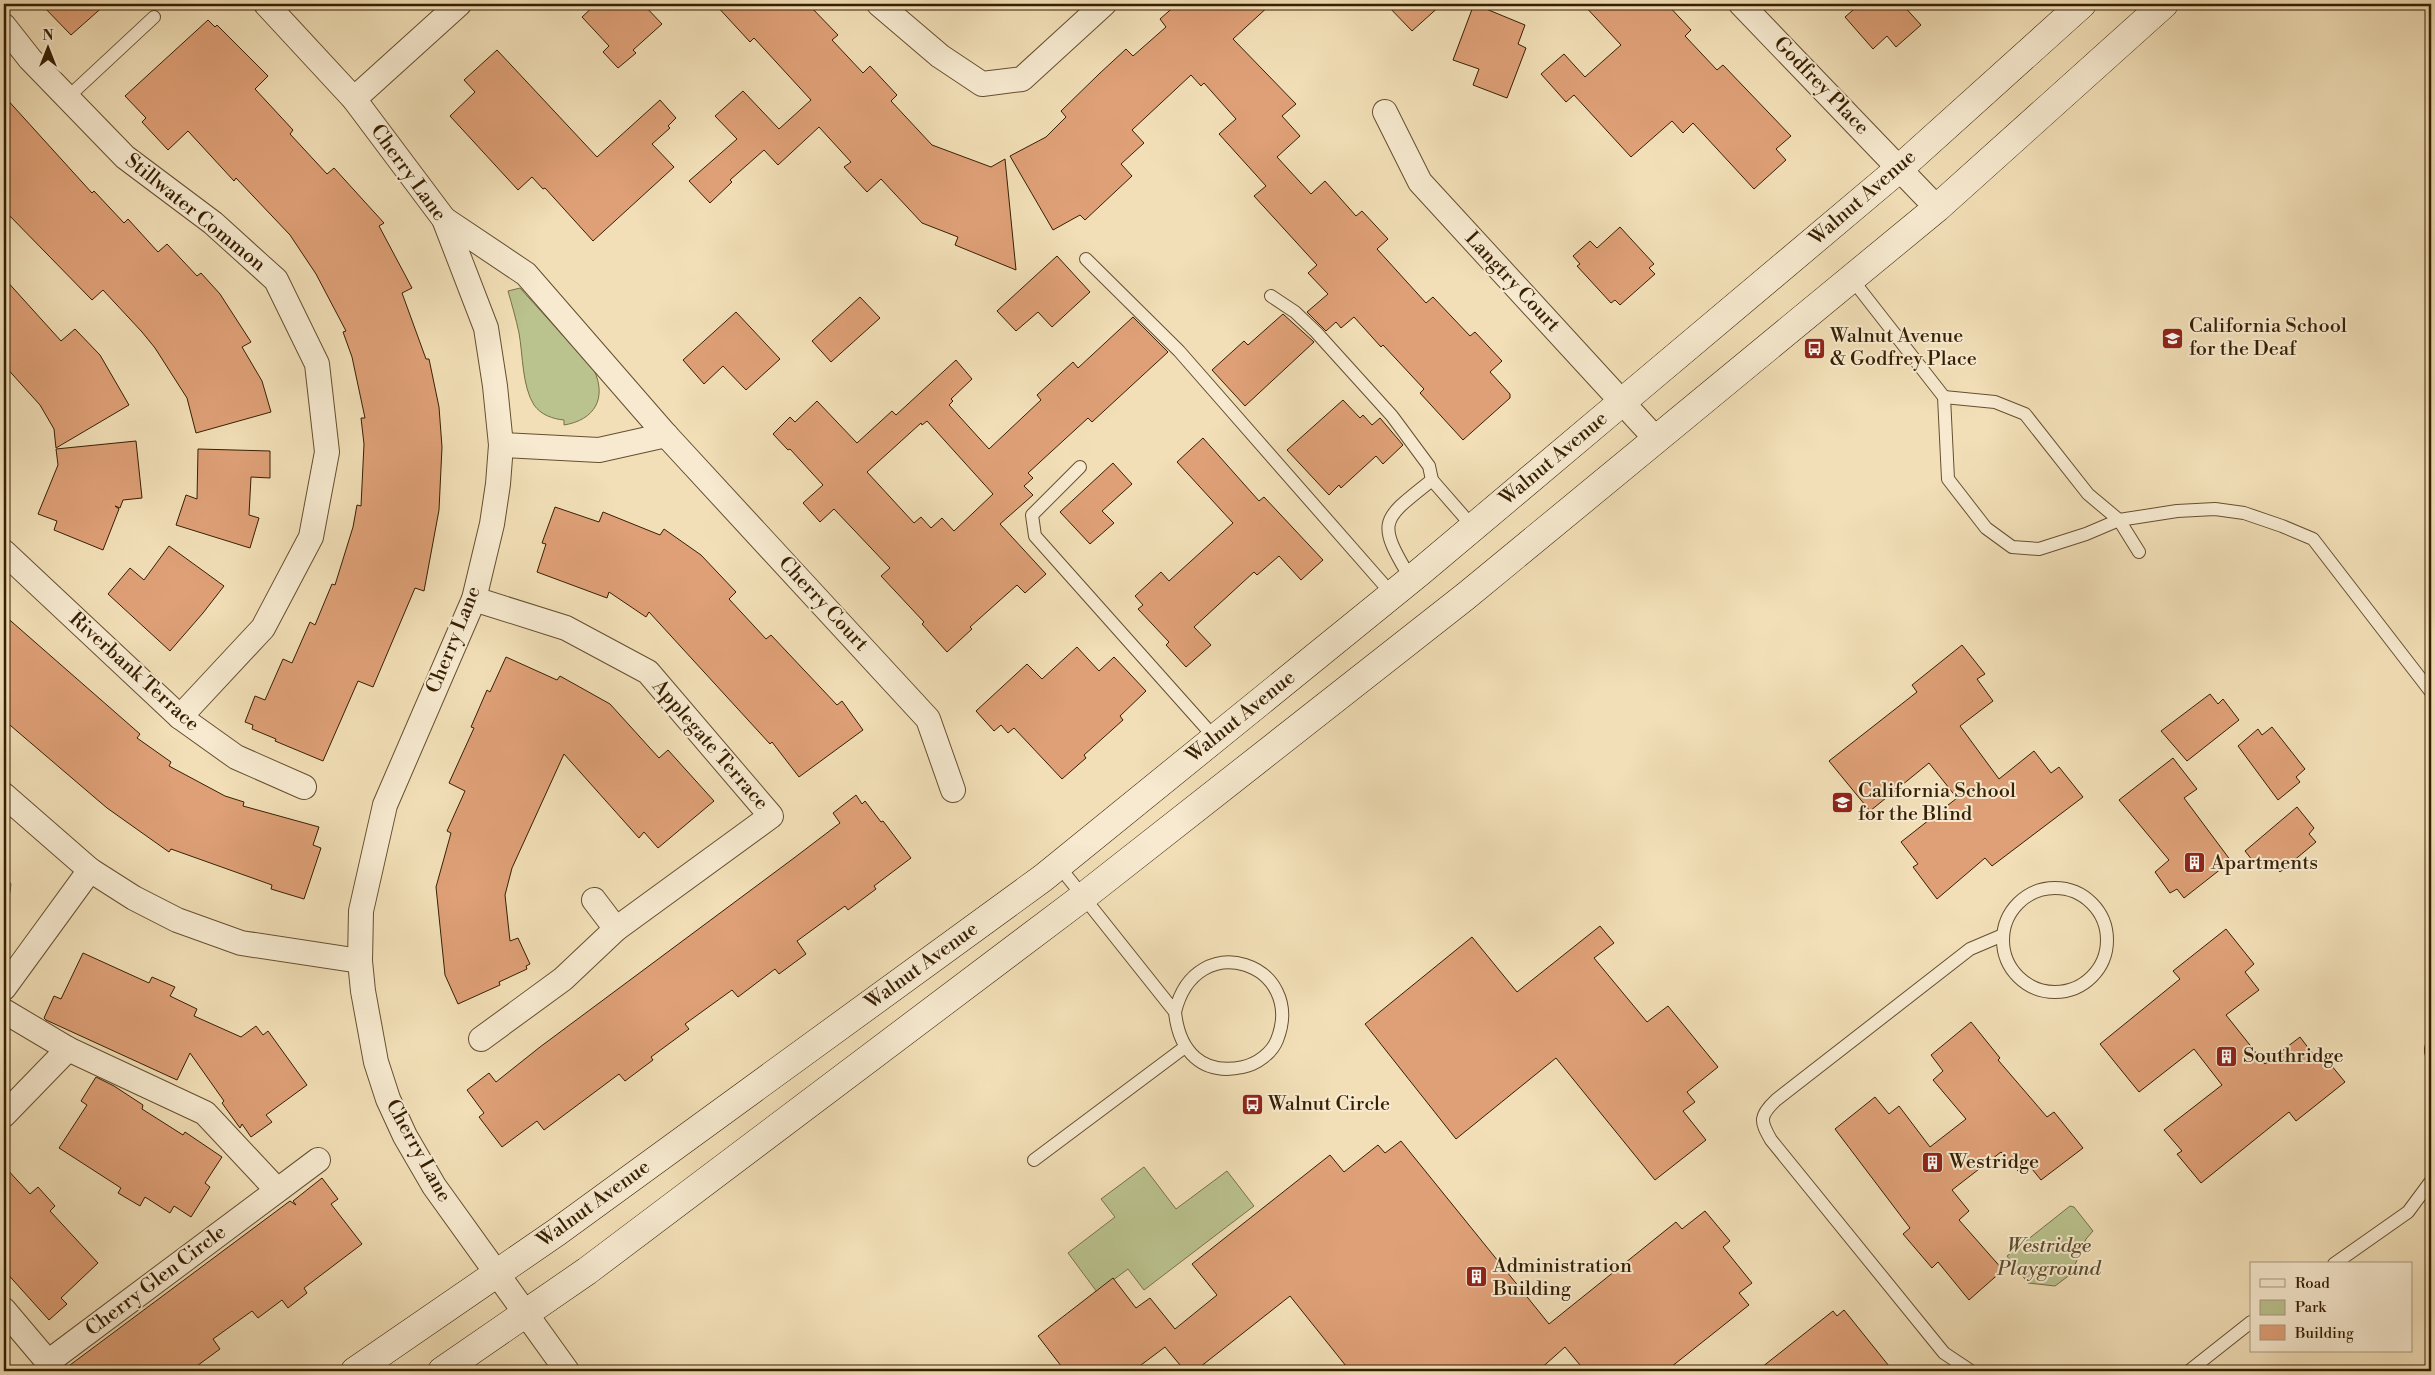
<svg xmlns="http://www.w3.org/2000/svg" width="2435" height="1375" viewBox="0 0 2435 1375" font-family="'Libre Bodoni',serif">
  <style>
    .green { fill: #bac28e; stroke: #787048 }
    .water { fill: #a0bab9; stroke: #767c70 }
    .building { fill: #dfa077; stroke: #361f02; fill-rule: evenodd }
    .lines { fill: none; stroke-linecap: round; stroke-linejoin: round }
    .lane-casing { stroke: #654f2f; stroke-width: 14 }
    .street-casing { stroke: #654f2f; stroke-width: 26 }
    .secondary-casing { stroke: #361f02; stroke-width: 29 }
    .lane { stroke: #f7ead0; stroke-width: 12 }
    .street { stroke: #f7ead0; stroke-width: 24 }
    .secondary { stroke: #f7ead0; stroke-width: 28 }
    .labels { text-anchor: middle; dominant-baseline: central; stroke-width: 4; stroke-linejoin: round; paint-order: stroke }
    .street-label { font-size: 20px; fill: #361f02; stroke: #f7ead0 }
    .poi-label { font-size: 20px; fill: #361f02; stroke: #f7ead0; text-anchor: start }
    .park-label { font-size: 20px; font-style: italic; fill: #5e502c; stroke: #f7ead0 }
  </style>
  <rect width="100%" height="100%" fill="#f2dfb7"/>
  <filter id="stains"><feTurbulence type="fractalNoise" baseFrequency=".004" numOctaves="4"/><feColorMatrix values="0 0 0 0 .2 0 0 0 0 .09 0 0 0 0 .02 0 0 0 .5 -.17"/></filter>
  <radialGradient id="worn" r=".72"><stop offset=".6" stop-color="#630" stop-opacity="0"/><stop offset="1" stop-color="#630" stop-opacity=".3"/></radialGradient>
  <g class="green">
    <path d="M 520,288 L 594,370 C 607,398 595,420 564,425 L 564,420 C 553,419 541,415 534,405 C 522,386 523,355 519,333 C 516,319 512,305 508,291 Z"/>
    <path d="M 1144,1167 L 1176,1209 L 1227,1171 L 1254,1206 L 1144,1290 L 1128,1269 L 1097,1292 L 1068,1253 L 1115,1217 L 1101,1199 Z"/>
    <path d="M 2070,1206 L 2074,1207 L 2093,1231 L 2086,1239 L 2071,1274 L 2055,1286 L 2028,1283 L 2007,1256 Z"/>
  </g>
  <path class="water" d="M 4,874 L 11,884 L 10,893 L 4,897 Z"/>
  <g class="building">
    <path d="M 41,4 L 106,4 L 71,35 Z"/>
    <path d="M 596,4 L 643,4 L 662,24 L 633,50 L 636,53 L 618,68 L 603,52 L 609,46 L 582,17 Z"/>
    <path d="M 715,4 L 808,4 L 838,35 L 832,40 L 863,73 L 870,66 L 897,95 L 891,101 L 932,145 L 991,167 L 1005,159 L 1016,270 L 955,245 L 958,237 L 922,223 L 881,179 L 867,192 L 844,167 L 851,162 L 819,127 L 778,165 L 764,150 L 730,180 L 732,182 L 710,203 L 689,181 L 737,139 L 715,116 L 743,91 L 779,129 L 811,100 L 754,38 L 750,42 Z"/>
    <path d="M 1177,4 L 1271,4 L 1233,39 L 1296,104 L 1282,116 L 1300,136 L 1277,157 L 1311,194 L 1325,181 L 1356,216 L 1362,211 L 1388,239 L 1377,249 L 1426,303 L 1433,297 L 1470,336 L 1475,332 L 1502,361 L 1490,372 L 1510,394 L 1510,398 L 1463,440 L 1420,393 L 1424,389 L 1383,345 L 1381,347 L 1354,317 L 1341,328 L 1336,322 L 1326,331 L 1307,312 L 1328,294 L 1308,273 L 1317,265 L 1254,196 L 1266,186 L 1219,134 L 1236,119 L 1204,83 L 1201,86 L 1191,75 L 1132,130 L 1144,143 L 1121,164 L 1132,176 L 1085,220 L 1080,215 L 1053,230 L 1010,156 L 1046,137 L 1066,117 L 1061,111 L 1099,74 L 1126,49 L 1133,56 L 1166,27 L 1160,19 Z"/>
    <path d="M 1386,4 L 1442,4 L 1412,31 Z"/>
    <path d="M 1474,4 L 1525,25 L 1518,44 L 1526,48 L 1507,98 L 1473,85 L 1479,69 L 1453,60 Z"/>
    <path d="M 1583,4 L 1667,4 L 1691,30 L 1685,36 L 1717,70 L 1723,65 L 1791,136 L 1776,149 L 1786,160 L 1754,189 L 1693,123 L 1683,133 L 1672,121 L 1631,157 L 1574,95 L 1566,102 L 1541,74 L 1564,54 L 1585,77 L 1621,45 Z"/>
    <path d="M 1860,4 L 1902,4 L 1921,25 L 1896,47 L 1887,36 L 1873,49 L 1845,17 Z"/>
    <path d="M 208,20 L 215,27 L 217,25 L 268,76 L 255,89 L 293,130 L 290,134 L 327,174 L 334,168 L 384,223 L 379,226 L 412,288 L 402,293 L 426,359 L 429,359 L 439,407 L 442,447 L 439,510 L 424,591 L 415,588 L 373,687 L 358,681 L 323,761 L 275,741 L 276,739 L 252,729 L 253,725 L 245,722 L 255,696 L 265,700 L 283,659 L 292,663 L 310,622 L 315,625 L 332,584 L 335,585 L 353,527 L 357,505 L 361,506 L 364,444 L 361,418 L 365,418 L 352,357 L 343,332 L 346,331 L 316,274 L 290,235 L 236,178 L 234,181 L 188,131 L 168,150 L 142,122 L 146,118 L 125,96 Z"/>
    <path d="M 497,50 L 597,157 L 660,100 L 676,118 L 668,126 L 670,128 L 652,144 L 674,167 L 593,241 L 545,188 L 543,189 L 532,177 L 518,190 L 450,116 L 475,92 L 464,80 Z"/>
    <path d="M 4,96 L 92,193 L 94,191 L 124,223 L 128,219 L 158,252 L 167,244 L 197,276 L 201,273 L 220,294 L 251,342 L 242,347 L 262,381 L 271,412 L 196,433 L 187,398 L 155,348 L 142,332 L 103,290 L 92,300 L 4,210 Z"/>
    <path d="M 1620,227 L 1654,264 L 1649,268 L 1655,274 L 1620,305 L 1615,300 L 1611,303 L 1577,266 L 1580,264 L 1573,256 L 1590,241 L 1597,248 Z"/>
    <path d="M 1057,256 L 1090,292 L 1052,327 L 1038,312 L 1016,331 L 997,311 Z"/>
    <path d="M 4,278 L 61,341 L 75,329 L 100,355 L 129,405 L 56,448 L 54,429 L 40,405 L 4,365 Z"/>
    <path d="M 860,297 L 880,318 L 831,362 L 812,341 Z"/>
    <path d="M 736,312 L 780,359 L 746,390 L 723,366 L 704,384 L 683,360 Z"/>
    <path d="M 1283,314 L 1314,342 L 1245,406 L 1212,370 L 1244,341 L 1248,345 Z"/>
    <path d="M 1133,317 L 1168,352 L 1092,422 L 1088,418 L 1028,473 L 1033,478 L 1024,486 L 1033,495 L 1000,524 L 1046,574 L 1025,593 L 1017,585 L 970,627 L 972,629 L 947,652 L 922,624 L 924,622 L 881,576 L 890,568 L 834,509 L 820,522 L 803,503 L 823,485 L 790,449 L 788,450 L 773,434 L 790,417 L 795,422 L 817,401 L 857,443 L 892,411 L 896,415 L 956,360 L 972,379 L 951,399 L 953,401 L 949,405 L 989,449 L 1041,400 L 1037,395 L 1073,362 L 1078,368 ZM 927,421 L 993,494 L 954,531 L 942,518 L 931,528 L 921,517 L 914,523 L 867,472 L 921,423 L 922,425 Z"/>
    <path d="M 1343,400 L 1360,418 L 1363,415 L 1372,425 L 1380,418 L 1403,445 L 1383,464 L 1376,456 L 1341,488 L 1339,485 L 1329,495 L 1287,450 Z"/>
    <path d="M 1203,438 L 1259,501 L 1264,497 L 1323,560 L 1301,580 L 1279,556 L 1257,575 L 1254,572 L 1194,627 L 1211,645 L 1186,667 L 1166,645 L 1169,642 L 1138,609 L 1143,605 L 1135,596 L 1161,572 L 1169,581 L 1233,523 L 1177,462 Z"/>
    <path d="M 136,441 L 142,498 L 123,500 L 120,508 L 115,506 L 119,509 L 103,550 L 54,530 L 57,521 L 38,514 L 58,465 L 56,449 Z"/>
    <path d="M 198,449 L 270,451 L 270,478 L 251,477 L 249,515 L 259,518 L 250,548 L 176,525 L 186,495 L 197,499 Z"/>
    <path d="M 1113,463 L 1132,484 L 1102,511 L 1114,523 L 1090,544 L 1060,512 Z"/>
    <path d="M 555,507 L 599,522 L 603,512 L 660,535 L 664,529 L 701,555 L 736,592 L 729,599 L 766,639 L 771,635 L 837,705 L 842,701 L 863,730 L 799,777 L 772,742 L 770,744 L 649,612 L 646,617 L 609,592 L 607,598 L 537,572 L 546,544 L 542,543 Z"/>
    <path d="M 169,546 L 224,586 L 203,613 L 170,651 L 108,594 L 130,568 L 144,580 Z"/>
    <path d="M 4,615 L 140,734 L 137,738 L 171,762 L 169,766 L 225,796 L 244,802 L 243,806 L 319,827 L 313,845 L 321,848 L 304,899 L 271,889 L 272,885 L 171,849 L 169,852 L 107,808 L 4,720 Z"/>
    <path d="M 1962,645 L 1985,674 L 1977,679 L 1993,701 L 1960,726 L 1999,779 L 2034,751 L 2051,773 L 2059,767 L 2083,797 L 1992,866 L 1985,858 L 1937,899 L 1913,867 L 1918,864 L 1901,842 L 1957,798 L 1929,763 L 1870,811 L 1829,761 L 1917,692 L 1912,685 Z"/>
    <path d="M 1077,647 L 1099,671 L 1114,657 L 1146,691 L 1120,716 L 1123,720 L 1084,755 L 1086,758 L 1062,779 L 1014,728 L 1008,733 L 1001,725 L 994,731 L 976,711 L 1027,664 L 1042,679 Z"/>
    <path d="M 506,657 L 557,680 L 560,676 L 610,704 L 659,758 L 668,750 L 714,801 L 658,848 L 644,832 L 639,838 L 564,754 L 512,868 L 505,895 L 510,941 L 518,938 L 530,964 L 526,966 L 527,969 L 499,982 L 500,985 L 458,1004 L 445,975 L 436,887 L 451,833 L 447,831 L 465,791 L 449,783 L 474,728 L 471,727 L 487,690 L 490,692 Z"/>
    <path d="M 2210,694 L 2218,704 L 2223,699 L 2239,720 L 2187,761 L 2161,731 Z"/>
    <path d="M 2272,727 L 2305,769 L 2296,777 L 2300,782 L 2278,800 L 2238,746 L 2258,729 L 2262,735 Z"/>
    <path d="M 2173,758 L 2197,789 L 2184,798 L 2231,861 L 2184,898 L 2177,889 L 2170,893 L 2155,872 L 2169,860 L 2119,800 Z"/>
    <path d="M 856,795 L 862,804 L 865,801 L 881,822 L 883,821 L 911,858 L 874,886 L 876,889 L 848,910 L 845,906 L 797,941 L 806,954 L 779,974 L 775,969 L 738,997 L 732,990 L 685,1024 L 689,1029 L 651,1057 L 653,1060 L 625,1081 L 619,1074 L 544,1130 L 537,1121 L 502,1147 L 479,1117 L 484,1113 L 467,1090 L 489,1073 L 496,1082 L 540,1047 L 794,858 L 840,823 L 833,813 Z"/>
    <path d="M 2297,807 L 2314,828 L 2309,834 L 2316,842 L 2280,872 L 2271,862 L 2260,870 L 2245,851 Z"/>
    <path d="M 1600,926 L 1614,943 L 1594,958 L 1647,1022 L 1668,1006 L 1718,1067 L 1687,1092 L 1695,1102 L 1683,1111 L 1706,1140 L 1655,1180 L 1556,1058 L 1456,1139 L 1365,1024 L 1472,937 L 1517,992 Z"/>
    <path d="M 2226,929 L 2254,964 L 2245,972 L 2259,990 L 2226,1015 L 2265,1064 L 2300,1037 L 2316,1058 L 2322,1054 L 2345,1082 L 2296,1121 L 2289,1112 L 2201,1183 L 2177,1154 L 2182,1151 L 2164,1130 L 2222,1085 L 2194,1049 L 2139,1092 L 2100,1044 L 2180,979 L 2173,971 Z"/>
    <path d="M 83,953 L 149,983 L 152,977 L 175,987 L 170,996 L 197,1009 L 194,1016 L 241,1037 L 256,1026 L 263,1035 L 268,1031 L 307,1085 L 266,1115 L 272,1122 L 251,1137 L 242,1124 L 240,1128 L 222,1103 L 224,1101 L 190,1053 L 177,1080 L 46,1020 L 44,1018 L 54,996 L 61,999 Z"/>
    <path d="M 1971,1022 L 2000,1058 L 1998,1060 L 2047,1117 L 2054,1112 L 2083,1148 L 2041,1180 L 2028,1164 L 2018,1171 L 2001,1152 L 1952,1190 L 1969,1211 L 1959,1220 L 2003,1270 L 1969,1300 L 1938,1262 L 1932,1268 L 1903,1234 L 1910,1228 L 1835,1129 L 1875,1097 L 1889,1114 L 1899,1106 L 1930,1147 L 1966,1119 L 1933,1080 L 1943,1071 L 1931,1055 Z"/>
    <path d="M 96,1077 L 114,1086 L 143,1105 L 142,1109 L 183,1135 L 185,1132 L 222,1157 L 205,1183 L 210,1187 L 191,1217 L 174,1206 L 170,1213 L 145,1197 L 140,1206 L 118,1193 L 121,1188 L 59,1148 L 87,1105 L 81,1101 Z"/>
    <path d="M 1401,1141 L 1549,1324 L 1676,1222 L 1682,1229 L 1705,1211 L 1730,1241 L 1723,1247 L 1752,1283 L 1739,1293 L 1749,1305 L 1666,1371 L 1585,1371 L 1565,1347 L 1538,1371 L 1350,1371 L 1290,1296 L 1195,1371 L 1185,1371 L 1165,1347 L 1133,1371 L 1065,1371 L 1038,1336 L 1113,1278 L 1136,1308 L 1150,1298 L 1175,1329 L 1217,1295 L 1192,1264 L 1330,1155 L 1344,1172 L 1378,1145 L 1385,1153 Z"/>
    <path d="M 4,1166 L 30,1194 L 38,1187 L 55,1206 L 50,1211 L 98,1263 L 61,1298 L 67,1304 L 49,1320 L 4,1270 Z"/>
    <path d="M 322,1178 L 338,1199 L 331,1204 L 362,1244 L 304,1288 L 307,1293 L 288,1308 L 282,1300 L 258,1318 L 252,1311 L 213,1339 L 220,1349 L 190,1371 L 62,1371 L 290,1201 L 296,1205 L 293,1201 Z"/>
    <path d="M 1844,1310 L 1893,1371 L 1757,1371 L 1833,1311 L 1837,1316 Z"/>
  </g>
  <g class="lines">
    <defs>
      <g id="lane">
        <path d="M 67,98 L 154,17"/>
        <path d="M 1086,259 L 1179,351 L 1392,594"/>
        <path d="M 1851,278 L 1944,397 L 1948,479 L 1986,528 L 2012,547 L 2039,549 L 2086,534 L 2119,520 L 2177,511 L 2215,509 L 2244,513 L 2282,526 L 2313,539 L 2431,692"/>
        <path d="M 1271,296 L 1295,312 L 1316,332 L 1392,416 L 1429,466 L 1432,480"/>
        <path d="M 1944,397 L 1995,402 L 2025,414 L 2088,494 L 2119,520 L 2139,552"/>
        <path d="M 1080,467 L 1032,515 L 1035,536 L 1215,738"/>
        <path d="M 1411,579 C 1375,520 1382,520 1432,480 L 1473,527"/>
        <path d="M 1058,865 L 1175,1012 C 1179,1051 1202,1076 1243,1067 C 1257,1064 1272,1053 1277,1040 C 1307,964 1196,925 1175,1012"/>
        <circle cx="2055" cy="940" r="52"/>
        <path d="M 2431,1048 L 2431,1052"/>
        <path d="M 1034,1160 L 1185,1047"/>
        <path d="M 2334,1264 L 2408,1212 L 2431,1181"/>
        <path d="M 1971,1371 L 1944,1353 L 1771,1140 C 1760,1121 1759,1116 1776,1100 L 1970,949 L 2003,935"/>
        <path d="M 2189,1371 L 2251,1322"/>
      </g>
      <g id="street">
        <path d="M 266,4 L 354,99 L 444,219 L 486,328 L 495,386 L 501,445 L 498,484 L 492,524 L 474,599 L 385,805 L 361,911 L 360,961 L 363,991 L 376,1062 L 388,1099 L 405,1136 L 434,1186 L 567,1371"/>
        <path d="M 879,4 L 940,56 L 982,84 L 1022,79 L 1104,4"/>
        <path d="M 1741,4 L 1937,208"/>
        <path d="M 4,26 L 30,59 L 125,157 L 213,223 L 276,280 L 317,364 L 327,452 L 311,537 L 263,628 L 180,717"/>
        <path d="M 354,99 L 459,4"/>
        <path d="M 1385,112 L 1420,182 L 1656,439"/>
        <path d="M 444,219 L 526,274 L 666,435 L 928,719 L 953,790"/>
        <path d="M 501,445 L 599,450 L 666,435"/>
        <path d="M 4,552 L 180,717 L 236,757 L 304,787"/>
        <path d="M 474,599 L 566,628 L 648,672 L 771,816 L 616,929 L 563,979 L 481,1039"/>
        <path d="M 4,795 L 90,870 L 134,898 L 177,920 L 241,943 L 360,961"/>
        <path d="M 594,900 L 616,929"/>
        <path d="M 4,988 L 90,870"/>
        <path d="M 4,1011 L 68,1049 L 205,1113 L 277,1190"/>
        <path d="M 4,1115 L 68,1049"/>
        <path d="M 4,1310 L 48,1362 L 318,1160"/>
      </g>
      <g id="secondary">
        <path d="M 355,1371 L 557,1232 L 1043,878 L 1420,572 L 1622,402 L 1900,168 L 2082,4"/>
        <path d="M 442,1371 L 587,1271 L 1083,897 L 1466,596 L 1937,208 L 2164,4"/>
      </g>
    </defs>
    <use href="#lane" class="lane-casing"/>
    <use href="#street" class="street-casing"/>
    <use href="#secondary" class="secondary-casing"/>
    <use href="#lane" class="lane"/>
    <use href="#street" class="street"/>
    <use href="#secondary" class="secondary"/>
  </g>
  <defs>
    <symbol id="school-square" viewBox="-11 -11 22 22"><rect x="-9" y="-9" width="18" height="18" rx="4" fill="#8f2418" stroke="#f7ead0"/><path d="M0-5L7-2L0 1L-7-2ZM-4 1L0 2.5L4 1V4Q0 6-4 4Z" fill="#fff"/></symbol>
    <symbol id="bus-square" viewBox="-11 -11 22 22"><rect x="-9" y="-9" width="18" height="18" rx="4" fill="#8f2418" stroke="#f7ead0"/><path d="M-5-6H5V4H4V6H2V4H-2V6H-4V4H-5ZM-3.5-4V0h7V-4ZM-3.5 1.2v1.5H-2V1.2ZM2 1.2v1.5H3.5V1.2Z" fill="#fff"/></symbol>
    <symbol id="building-square" viewBox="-11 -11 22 22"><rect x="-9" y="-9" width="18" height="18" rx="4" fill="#8f2418" stroke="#f7ead0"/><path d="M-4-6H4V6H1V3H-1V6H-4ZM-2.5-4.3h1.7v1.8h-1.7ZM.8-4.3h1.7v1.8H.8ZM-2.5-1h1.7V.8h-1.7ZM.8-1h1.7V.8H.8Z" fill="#fff"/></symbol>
  </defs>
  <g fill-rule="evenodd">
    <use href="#school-square" x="2160" y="326" width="25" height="25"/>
    <use href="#bus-square" x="1802" y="336" width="25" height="25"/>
    <use href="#school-square" x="1830" y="790" width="25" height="25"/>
    <use href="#building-square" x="2182" y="850" width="25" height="25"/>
    <use href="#building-square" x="2214" y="1044" width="25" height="25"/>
    <use href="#bus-square" x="1240" y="1092" width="25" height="25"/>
    <use href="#building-square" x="1920" y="1150" width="25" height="25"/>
    <use href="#building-square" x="1464" y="1264" width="25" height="25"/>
  </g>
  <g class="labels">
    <g class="street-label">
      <text transform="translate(1821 86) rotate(46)">Godfrey Place</text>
      <text transform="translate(408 173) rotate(54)">Cherry Lane</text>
      <text transform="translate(1863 198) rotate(-41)">Walnut Avenue</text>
      <text transform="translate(195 213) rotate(39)">Stillwater Common</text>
      <text transform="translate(1512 282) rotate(47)">Langtry Court</text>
      <text transform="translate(1554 459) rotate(-40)">Walnut Avenue</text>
      <text transform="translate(823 604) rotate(47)">Cherry Court</text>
      <text transform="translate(454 640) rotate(-68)">Cherry Lane</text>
      <text transform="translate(134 672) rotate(42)">Riverbank Terrace</text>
      <text transform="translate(1241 717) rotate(-39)">Walnut Avenue</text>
      <text transform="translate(710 745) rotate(49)">Applegate Terrace</text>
      <text transform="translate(922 966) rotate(-36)">Walnut Avenue</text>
      <text transform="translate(418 1151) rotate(61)">Cherry Lane</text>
      <text transform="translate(594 1204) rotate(-36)">Walnut Avenue</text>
      <text transform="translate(156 1281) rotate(-37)">Cherry Glen Circle</text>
    </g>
    <g class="poi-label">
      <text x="2189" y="326">California School<tspan x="2189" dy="23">for the Deaf</tspan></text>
      <text x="1830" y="336">Walnut Avenue<tspan x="1830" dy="23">&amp; Godfrey Place</tspan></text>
      <text x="1858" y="791">California School<tspan x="1858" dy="23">for the Blind</tspan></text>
      <text x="2211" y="863">Apartments</text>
      <text x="2243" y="1056">Southridge</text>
      <text x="1268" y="1104">Walnut Circle</text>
      <text x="1949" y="1162">Westridge</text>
      <text x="1493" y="1266">Administration<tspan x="1493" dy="23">Building</tspan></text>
    </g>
    <g class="park-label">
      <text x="2049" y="1246">Westridge<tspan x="2049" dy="23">Playground</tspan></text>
    </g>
  </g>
  <rect width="2435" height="1375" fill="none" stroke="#f2dfb7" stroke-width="20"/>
  <rect x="5" y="5" width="2425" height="1365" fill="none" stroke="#361f02" stroke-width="2.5"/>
  <rect x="10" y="10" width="2415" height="1355" fill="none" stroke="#361f02"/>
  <rect x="2250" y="1262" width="162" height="90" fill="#f7ead0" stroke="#aa997e"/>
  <rect x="2260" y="1279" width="25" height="8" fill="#f7ead0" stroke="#aa997e"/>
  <text x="2295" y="1288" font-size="15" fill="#361f02">Road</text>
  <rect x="2260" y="1300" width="25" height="15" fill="#bac28e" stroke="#aa997e"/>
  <text x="2295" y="1312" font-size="15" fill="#361f02">Park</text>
  <rect x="2260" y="1325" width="25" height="15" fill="#dfa077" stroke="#aa997e"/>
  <text x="2295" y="1338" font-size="15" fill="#361f02">Building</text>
  <g transform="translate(48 48)" stroke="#f7ead0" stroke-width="4" paint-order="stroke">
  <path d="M0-4L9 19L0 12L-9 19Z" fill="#361f02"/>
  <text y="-8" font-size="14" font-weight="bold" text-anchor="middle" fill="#361f02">N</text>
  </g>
  <rect width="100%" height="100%" filter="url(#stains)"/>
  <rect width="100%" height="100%" fill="url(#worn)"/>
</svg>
